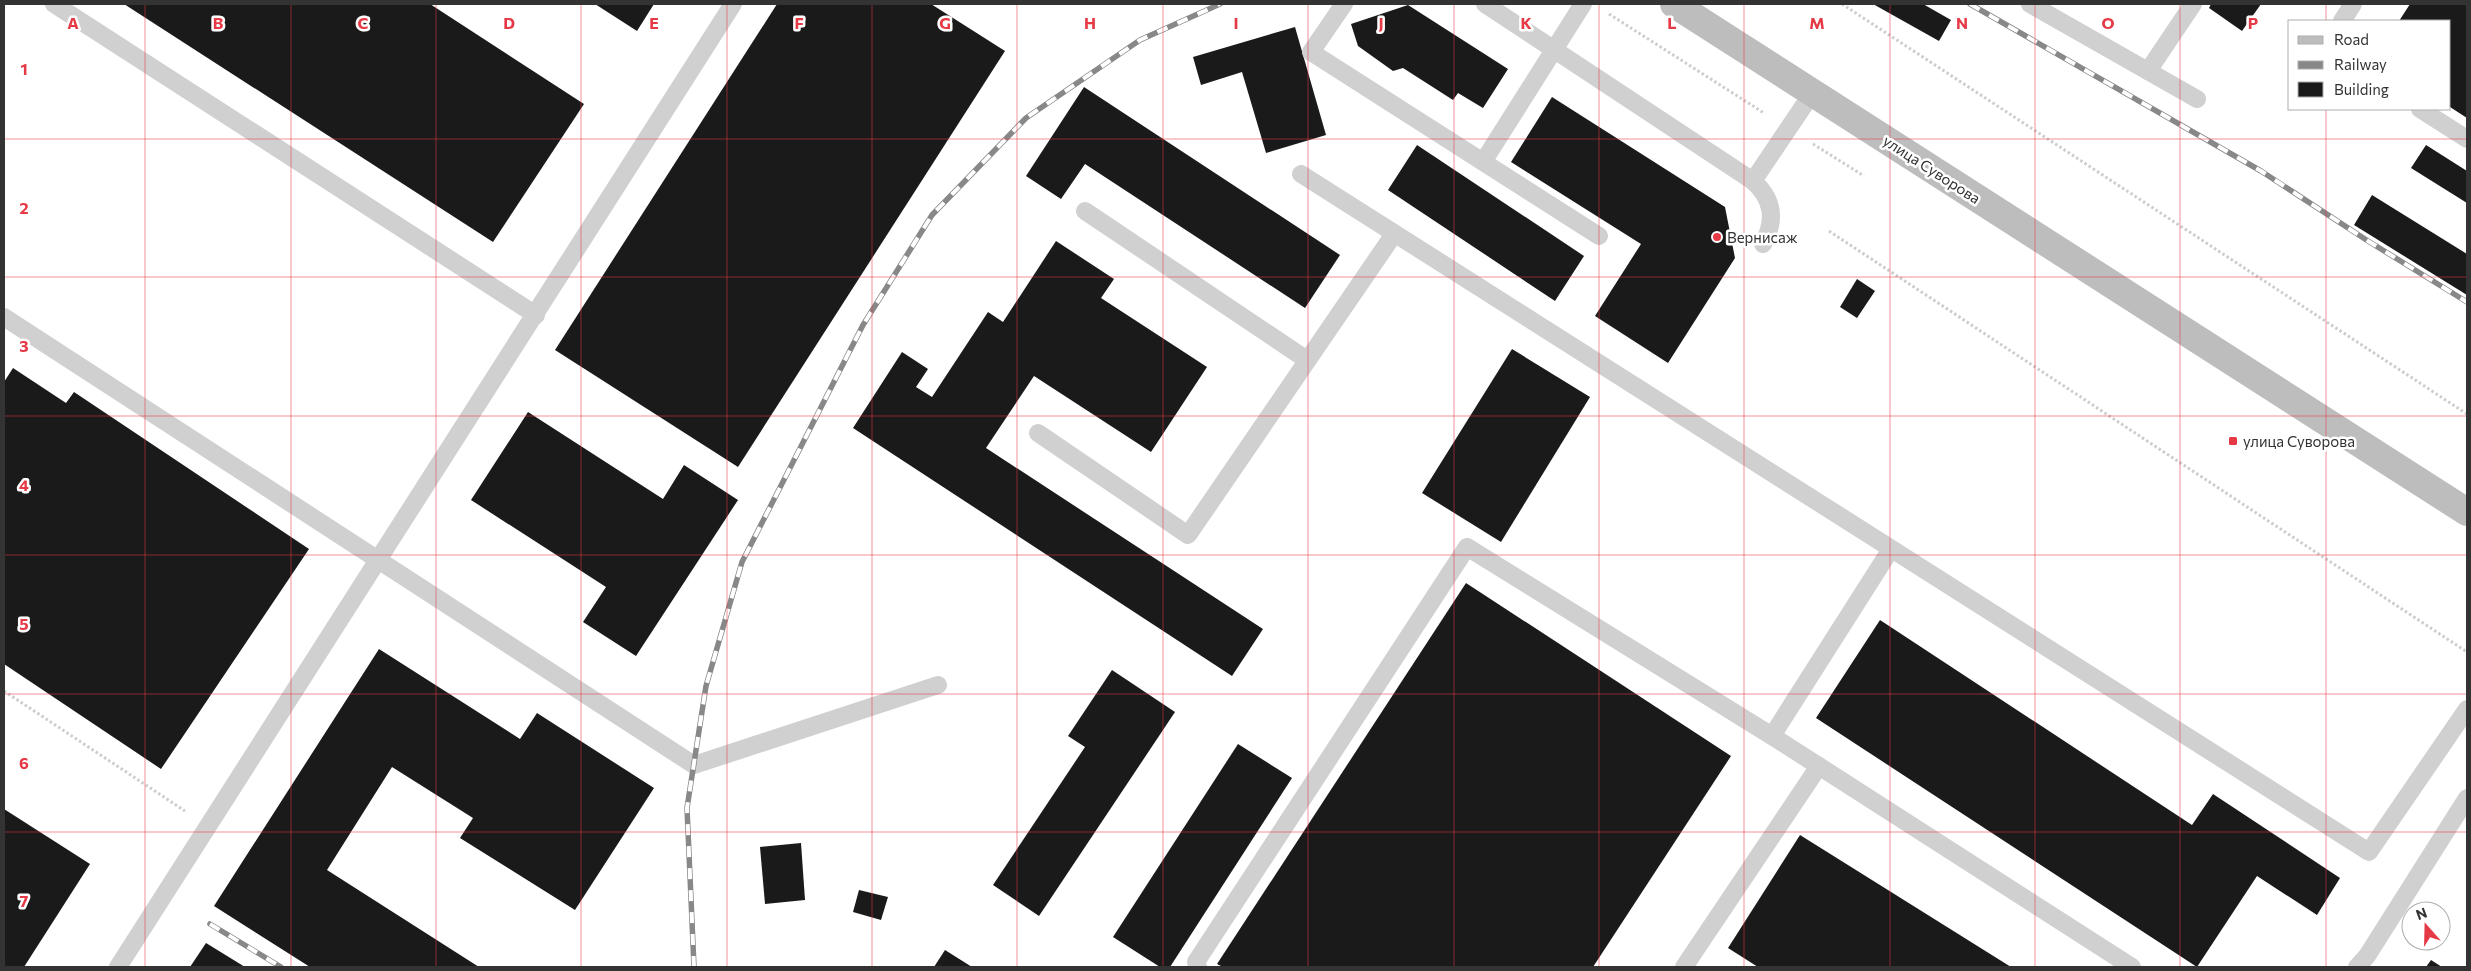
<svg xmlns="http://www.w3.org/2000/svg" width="2471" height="971" viewBox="0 0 2471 971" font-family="Commissioner,sans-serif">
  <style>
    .building { fill: #1a1a1a }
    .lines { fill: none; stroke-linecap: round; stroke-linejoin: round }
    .path { stroke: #cdcdcd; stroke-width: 3; stroke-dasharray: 2.5 2.5; stroke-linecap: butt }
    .service { stroke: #d0d0d0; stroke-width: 18 }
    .secondary { stroke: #bdbdbd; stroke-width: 28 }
    .rail-casing { stroke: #888; stroke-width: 5.5 }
    .rail { stroke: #fff; stroke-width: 4; stroke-dasharray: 11; stroke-linecap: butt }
    .grid { fill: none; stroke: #e63946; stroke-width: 1; stroke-opacity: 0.55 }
    .poi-dot { fill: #e63946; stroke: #fff; stroke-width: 2 }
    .labels { text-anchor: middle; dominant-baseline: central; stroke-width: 5; stroke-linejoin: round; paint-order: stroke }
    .street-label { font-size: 15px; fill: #333; stroke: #fff }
    .poi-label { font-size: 15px; fill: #333; stroke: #fff; text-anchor: start }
    .grid-label { font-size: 16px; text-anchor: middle; font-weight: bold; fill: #e63946; stroke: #fff; stroke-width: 5; stroke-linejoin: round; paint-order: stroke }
  </style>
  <rect width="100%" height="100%" fill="#fff"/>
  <g class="building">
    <path d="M 124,4 L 430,4 L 584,104 L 493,242 Z"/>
    <path d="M 595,4 L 654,4 L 637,31 Z"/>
    <path d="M 777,4 L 931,4 L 1005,51 L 738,467 L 555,350 Z"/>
    <path d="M 1873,4 L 1923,4 L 1951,20 L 1939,41 Z"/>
    <path d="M 2211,4 L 2261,4 L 2242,31 L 2209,8 Z"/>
    <path d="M 2410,4 L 2467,4 L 2467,118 L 2450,107 L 2450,21 L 2399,21 Z"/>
    <path d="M 1408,5 L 1508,69 L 1483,108 L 1458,93 L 1453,100 L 1403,68 L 1393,71 L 1358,46 L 1351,24 Z"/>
    <path d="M 1295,27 L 1326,135 L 1266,153 L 1242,72 L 1201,85 L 1193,57 Z"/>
    <path d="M 1084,87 L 1340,255 L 1305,308 L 1085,164 L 1061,199 L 1026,176 Z"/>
    <path d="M 1552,97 L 1725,207 L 1735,258 L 1668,363 L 1595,316 L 1641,244 L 1511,162 Z"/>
    <path d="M 1417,145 L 1584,256 L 1555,301 L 1388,190 Z"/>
    <path d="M 2426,145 L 2467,171 L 2467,203 L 2411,168 Z"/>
    <path d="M 2372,195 L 2467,254 L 2467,295 L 2354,225 Z"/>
    <path d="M 1056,241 L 1114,279 L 1101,298 L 1207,367 L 1151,452 L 1034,376 L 986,448 L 1263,629 L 1232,676 L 853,428 L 902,352 L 928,369 L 916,387 L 932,397 L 988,312 L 1003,322 Z"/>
    <path d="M 1857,279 L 1875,291 L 1857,318 L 1840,307 Z"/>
    <path d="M 1512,349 L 1590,397 L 1501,542 L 1422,493 Z"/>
    <path d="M 13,368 L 66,403 L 74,392 L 309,549 L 161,769 L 4,664 L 4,382 Z"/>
    <path d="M 528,412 L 663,499 L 684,465 L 738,500 L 636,656 L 583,622 L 606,587 L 471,500 Z"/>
    <path d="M 1466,583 L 1731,756 L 1593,967 L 1223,967 L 1217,964 Z"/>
    <path d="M 1880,620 L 2192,825 L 2213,794 L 2340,878 L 2317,915 L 2257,876 L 2197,967 L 1816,718 Z"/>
    <path d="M 379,649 L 520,739 L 537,713 L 654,788 L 575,910 L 460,838 L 473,818 L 392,767 L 327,870 L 479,967 L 310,967 L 214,906 Z"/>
    <path d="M 1112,670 L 1175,712 L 1039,916 L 993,885 L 1085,747 L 1068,736 Z"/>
    <path d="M 1238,744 L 1292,778 L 1170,967 L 1160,967 L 1113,937 Z"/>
    <path d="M 4,809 L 90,864 L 24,967 L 4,967 Z"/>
    <path d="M 1800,835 L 2011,967 L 1758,967 L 1728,948 Z"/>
    <path d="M 801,843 L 805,900 L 765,904 L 760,847 Z"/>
    <path d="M 859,890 L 888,897 L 881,920 L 853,912 Z"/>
    <path d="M 206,943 L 245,967 L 190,967 Z"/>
    <path d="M 945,950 L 972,967 L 934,967 Z"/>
    <path d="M 2431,960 L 2442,967 L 2426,967 Z"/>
  </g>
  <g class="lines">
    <g class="path">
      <path d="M 1842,4 L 2467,414"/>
      <path d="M 1609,14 L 1764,113"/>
      <path d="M 1813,144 L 1864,176"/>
      <path d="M 1829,231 L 2467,652"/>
      <path d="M 4,691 L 185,811"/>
    </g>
    <g class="service">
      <path d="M 54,4 L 536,315"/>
      <path d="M 1344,4 L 1311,52 L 1599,236"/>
      <path d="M 1485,4 L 1753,181 C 1773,199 1776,220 1763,244"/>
      <path d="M 2030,4 L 2197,99"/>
      <path d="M 2342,21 L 2353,4"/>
      <path d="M 2148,71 L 2193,4"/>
      <path d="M 2420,109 L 2467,139"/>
      <path d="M 1483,162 L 1583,4"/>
      <path d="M 1301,174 L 2369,852 L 2467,709"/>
      <path d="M 1753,181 L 1813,92"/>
      <path d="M 1085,211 L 1307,360"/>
      <path d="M 4,317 L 694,765 L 938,685"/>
      <path d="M 1038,433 L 1188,535 L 1394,234"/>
      <path d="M 1772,736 L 1891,549"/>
      <path d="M 118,967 L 733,4"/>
      <path d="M 1198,967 L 1196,962 L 1467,547 L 1772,736 L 2132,967"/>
      <path d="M 1684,967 L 1819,766"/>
      <path d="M 2357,967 L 2367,956 L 2467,798"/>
    </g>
    <path class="secondary" d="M 1674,4 L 2467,512"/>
    <defs>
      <g id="rail">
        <path d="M 1970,4 L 2261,171 L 2368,241 L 2467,302"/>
        <path d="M 210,924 L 281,967"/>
        <path d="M 694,967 L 687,808 L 706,686 L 742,562 L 863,325 L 932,215 L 1026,118 L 1140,40 L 1220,4"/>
      </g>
    </defs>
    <use href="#rail" class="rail-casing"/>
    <use href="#rail" class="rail"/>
  </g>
  <path class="grid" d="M 145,4 L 145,967M 291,4 L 291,967M 436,4 L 436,967M 581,4 L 581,967M 727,4 L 727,967M 872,4 L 872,967M 1017,4 L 1017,967M 1163,4 L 1163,967M 1308,4 L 1308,967M 1454,4 L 1454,967M 1599,4 L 1599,967M 1744,4 L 1744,967M 1890,4 L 1890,967M 2035,4 L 2035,967M 2180,4 L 2180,967M 2326,4 L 2326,21M 2326,109 L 2326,967M 4,139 L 2467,139M 4,277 L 2467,277M 4,416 L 2467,416M 4,555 L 2467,555M 4,694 L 2467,694M 4,832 L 2467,832"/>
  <g class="poi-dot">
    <circle cx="1717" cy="237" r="5"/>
    <rect x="2228" y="436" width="10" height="10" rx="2.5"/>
  </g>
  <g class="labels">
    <g class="street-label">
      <text transform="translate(1932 169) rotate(33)">улица Суворова</text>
    </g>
    <g class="poi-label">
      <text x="1727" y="237">Вернисаж</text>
      <text x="2243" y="441">улица Суворова</text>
    </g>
  </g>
  <g class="grid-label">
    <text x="73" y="29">A</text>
    <text x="218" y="29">B</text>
    <text x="363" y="29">C</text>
    <text x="509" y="29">D</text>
    <text x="654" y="29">E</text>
    <text x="799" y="29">F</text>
    <text x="945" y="29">G</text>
    <text x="1090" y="29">H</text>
    <text x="1236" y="29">I</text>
    <text x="1381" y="29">J</text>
    <text x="1526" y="29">K</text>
    <text x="1672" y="29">L</text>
    <text x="1817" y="29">M</text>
    <text x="1962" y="29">N</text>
    <text x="2108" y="29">O</text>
    <text x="2253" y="29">P</text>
    <text x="24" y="75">1</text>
    <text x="24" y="214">2</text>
    <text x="24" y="352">3</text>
    <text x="24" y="491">4</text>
    <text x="24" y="630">5</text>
    <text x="24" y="769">6</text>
    <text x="24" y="907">7</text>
  </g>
  <rect width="2471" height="971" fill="none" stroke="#333333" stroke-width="10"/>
  <rect x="2288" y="20" width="162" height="90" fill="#ffffff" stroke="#adadad"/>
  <rect x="2298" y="36" width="25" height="8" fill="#bdbdbd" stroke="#adadad"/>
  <text x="2334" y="45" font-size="15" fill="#333333">Road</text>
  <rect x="2298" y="61" width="25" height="8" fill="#888888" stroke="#adadad"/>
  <text x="2334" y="70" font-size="15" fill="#333333">Railway</text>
  <rect x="2298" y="82" width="25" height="15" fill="#1a1a1a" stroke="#adadad"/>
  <text x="2334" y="95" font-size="15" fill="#333333">Building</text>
  <g transform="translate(2426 926) rotate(340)"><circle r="24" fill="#ffffff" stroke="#adadad"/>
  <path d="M0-4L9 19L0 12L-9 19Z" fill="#e63946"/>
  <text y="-8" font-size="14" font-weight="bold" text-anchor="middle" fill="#333333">N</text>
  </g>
</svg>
